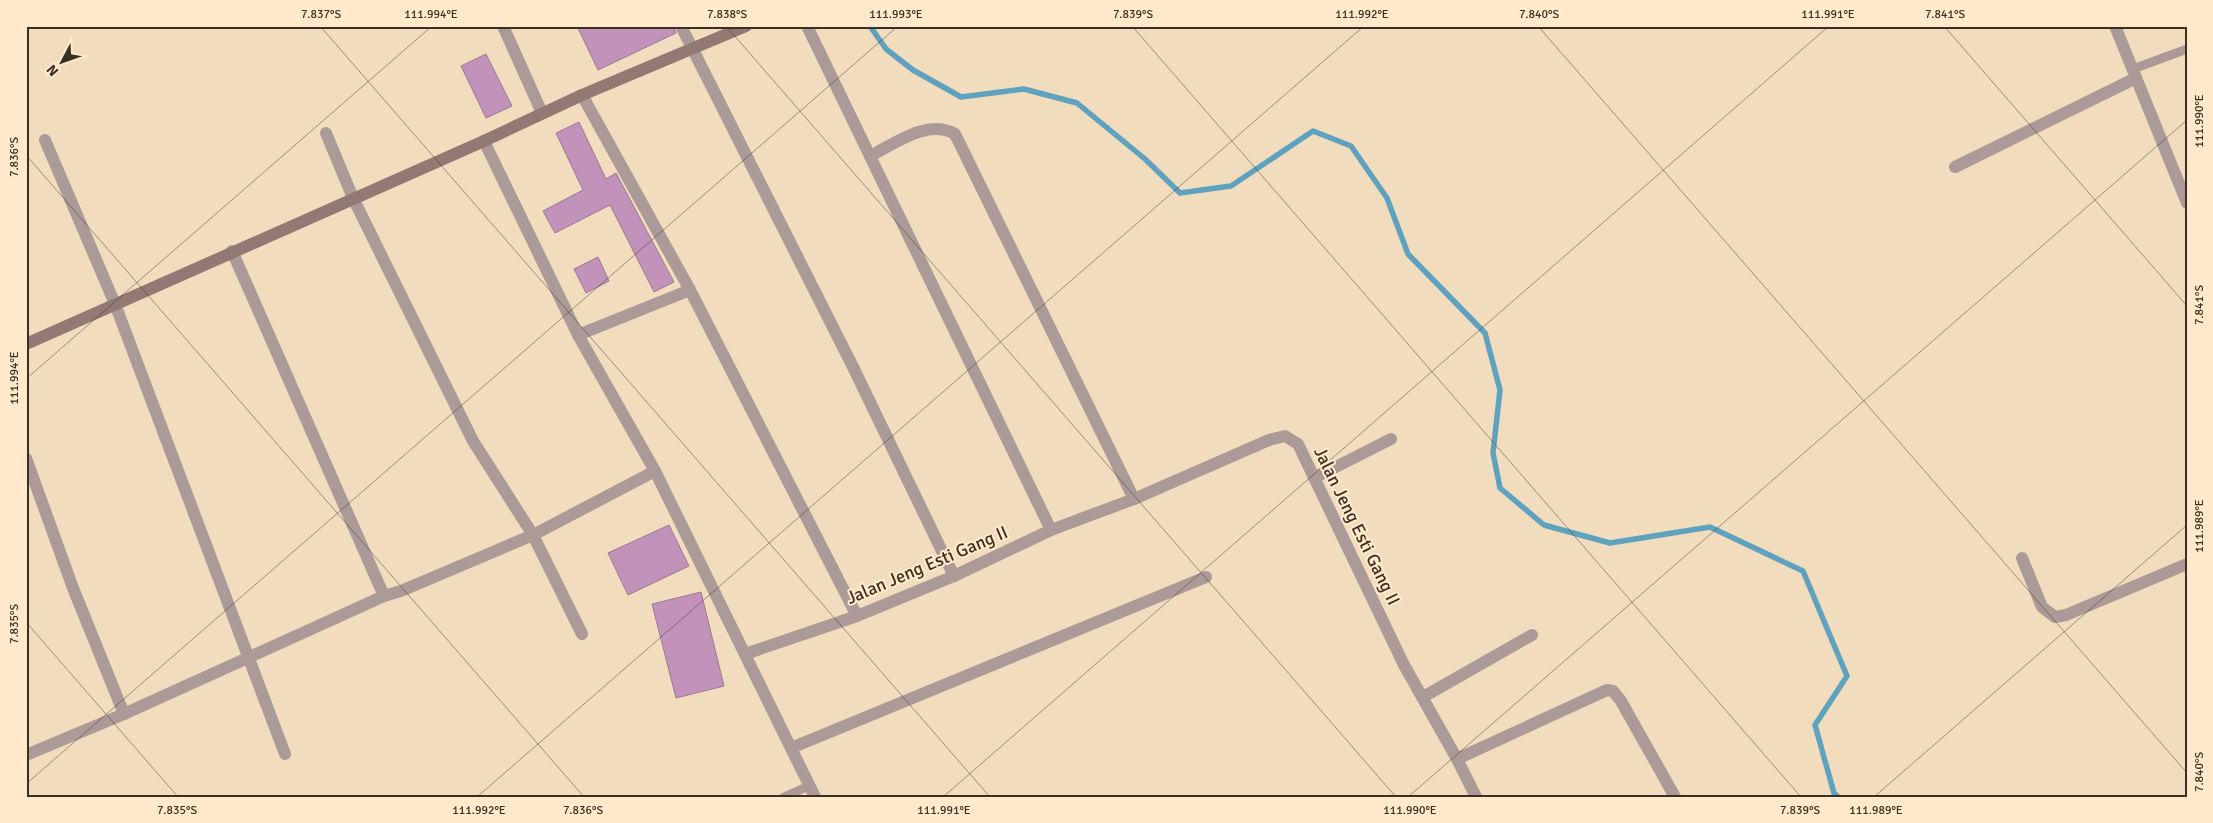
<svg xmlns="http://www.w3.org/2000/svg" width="2213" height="823" viewBox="0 0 2213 823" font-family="Signika,sans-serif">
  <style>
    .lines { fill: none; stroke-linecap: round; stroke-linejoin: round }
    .stream { stroke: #5ea2bf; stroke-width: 5.5 }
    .building { fill: #c392bb; stroke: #977b92 }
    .service { stroke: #ab9a97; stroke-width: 9 }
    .minor { stroke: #ab9a97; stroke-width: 12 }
    .tertiary { stroke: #ab9a97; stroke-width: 12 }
    .secondary { stroke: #927974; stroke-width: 12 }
    .ticks { fill: none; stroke: #383024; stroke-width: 1; stroke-opacity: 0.45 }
    .labels { text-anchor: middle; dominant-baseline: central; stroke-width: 4; stroke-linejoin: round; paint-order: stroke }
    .street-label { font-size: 18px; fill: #383024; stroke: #ffe9ca }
    .neatline { fill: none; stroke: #383024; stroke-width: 2 }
    .ticks-label { font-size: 12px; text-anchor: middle; fill: #383024 }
  </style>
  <rect width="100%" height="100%" fill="#f1dcbd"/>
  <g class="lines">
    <path class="stream" d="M 870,26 L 886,49 L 913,70 L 961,97 L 1024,89 L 1077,103 L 1145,159 L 1180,193 L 1231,186 L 1313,131 L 1351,146 L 1387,198 L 1408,254 L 1485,333 L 1500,390 L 1493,453 L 1500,488 L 1544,525 L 1610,543 L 1710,527 L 1803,571 L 1847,676 L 1815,725 L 1834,793 L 1838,797"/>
  </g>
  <g class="building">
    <path d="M 577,26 L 673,26 L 676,33 L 598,70 Z"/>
    <path d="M 486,54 L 512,106 L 486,118 L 461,66 Z"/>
    <path d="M 579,122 L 606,179 L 616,173 L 674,282 L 654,292 L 610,205 L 555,233 L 543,211 L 583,190 L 556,133 Z"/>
    <path d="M 598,257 L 609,281 L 586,293 L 574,269 Z"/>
    <path d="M 669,525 L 689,566 L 628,595 L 608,553 Z"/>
    <path d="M 701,592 L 724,686 L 676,698 L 652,604 Z"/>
  </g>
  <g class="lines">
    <g class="service">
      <path d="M 2133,69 L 2187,49"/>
      <path d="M 784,797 L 809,786"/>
    </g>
    <g class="minor">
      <path d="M 681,26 L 854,369 L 954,576"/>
      <path d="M 807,26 L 1051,530"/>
      <path d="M 2115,26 L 2187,203"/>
      <path d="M 582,95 L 690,290 L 857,616"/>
      <path d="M 326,133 L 353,198 L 473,441 L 533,535 L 582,634"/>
      <path d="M 45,140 L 115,304 L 285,754"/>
      <path d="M 870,156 C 894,144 928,118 955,134 L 1134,499"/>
      <path d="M 1955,167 L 2136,78"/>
      <path d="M 232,251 L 384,596"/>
      <path d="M 578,335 L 690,290"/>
      <path d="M 26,458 L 73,588 L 124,714"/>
      <path d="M 1314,478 L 1391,439"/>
      <path d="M 2022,558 L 2042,607 L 2055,617 L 2066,615 L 2187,564"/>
      <path d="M 745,654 L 857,616 L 954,576 L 1051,530 L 1134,499 L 1269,440 L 1285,436 L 1298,444 L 1404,665 L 1457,759 L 1607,690 L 1613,691 L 1621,701 L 1675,797"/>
      <path d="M 1423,697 L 1532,635"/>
      <path d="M 791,748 L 1206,577"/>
      <path d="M 26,755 L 124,714 L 384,596 L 401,591 L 533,535 L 655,471"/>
      <path d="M 1457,759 L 1476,797"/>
    </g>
    <g class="tertiary">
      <path d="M 503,26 L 542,113"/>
      <path d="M 484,141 L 578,335 L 655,471 L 815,797"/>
    </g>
    <path class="secondary" d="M 26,344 L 484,141 L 582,95 L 746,26"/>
  </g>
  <path class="ticks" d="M 320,26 L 990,797M 726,26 L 1396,797M 1132,26 L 1801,797M 1538,26 L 2187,773M 1944,26 L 2187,306M 26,155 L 584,797M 26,379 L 432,26M 26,622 L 178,797M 26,784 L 898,26M 477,797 L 1364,26M 943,797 L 1829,26M 1408,797 L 2187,120M 1874,797 L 2187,525"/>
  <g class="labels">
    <g class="street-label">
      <text transform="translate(1357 526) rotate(64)">Jalan Jeng Esti Gang II</text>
      <text transform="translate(927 565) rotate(-23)">Jalan Jeng Esti Gang II</text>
    </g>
  </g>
  <rect width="2213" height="823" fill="none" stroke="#ffe9ca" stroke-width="55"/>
  <g transform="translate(62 62) rotate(229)" stroke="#ffe9ca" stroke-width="4" paint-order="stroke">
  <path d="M0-4L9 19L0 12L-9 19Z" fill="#383024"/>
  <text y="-8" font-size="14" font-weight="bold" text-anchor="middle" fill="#383024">N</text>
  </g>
  <rect x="28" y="28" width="2158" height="768" class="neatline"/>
  <g class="ticks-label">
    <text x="321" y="18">7.837°S</text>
    <text x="431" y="18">111.994°E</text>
    <text x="727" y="18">7.838°S</text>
    <text x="896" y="18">111.993°E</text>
    <text x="1133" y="18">7.839°S</text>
    <text x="1362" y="18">111.992°E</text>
    <text x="1539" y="18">7.840°S</text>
    <text x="1828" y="18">111.991°E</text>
    <text x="1945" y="18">7.841°S</text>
    <text transform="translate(2199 121) rotate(-90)" y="4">111.990°E</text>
    <text transform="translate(14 157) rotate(-90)" y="4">7.836°S</text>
    <text transform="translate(2199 305) rotate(-90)" y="4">7.841°S</text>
    <text transform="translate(14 378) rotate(-90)" y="4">111.994°E</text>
    <text transform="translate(2199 526) rotate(-90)" y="4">111.989°E</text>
    <text transform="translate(14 624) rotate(-90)" y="4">7.835°S</text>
    <text transform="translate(2199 772) rotate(-90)" y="4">7.840°S</text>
    <text x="177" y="814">7.835°S</text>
    <text x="479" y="814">111.992°E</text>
    <text x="583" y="814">7.836°S</text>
    <text x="944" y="814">111.991°E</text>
    <text x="1410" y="814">111.990°E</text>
    <text x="1800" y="814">7.839°S</text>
    <text x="1876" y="814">111.989°E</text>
  </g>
</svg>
